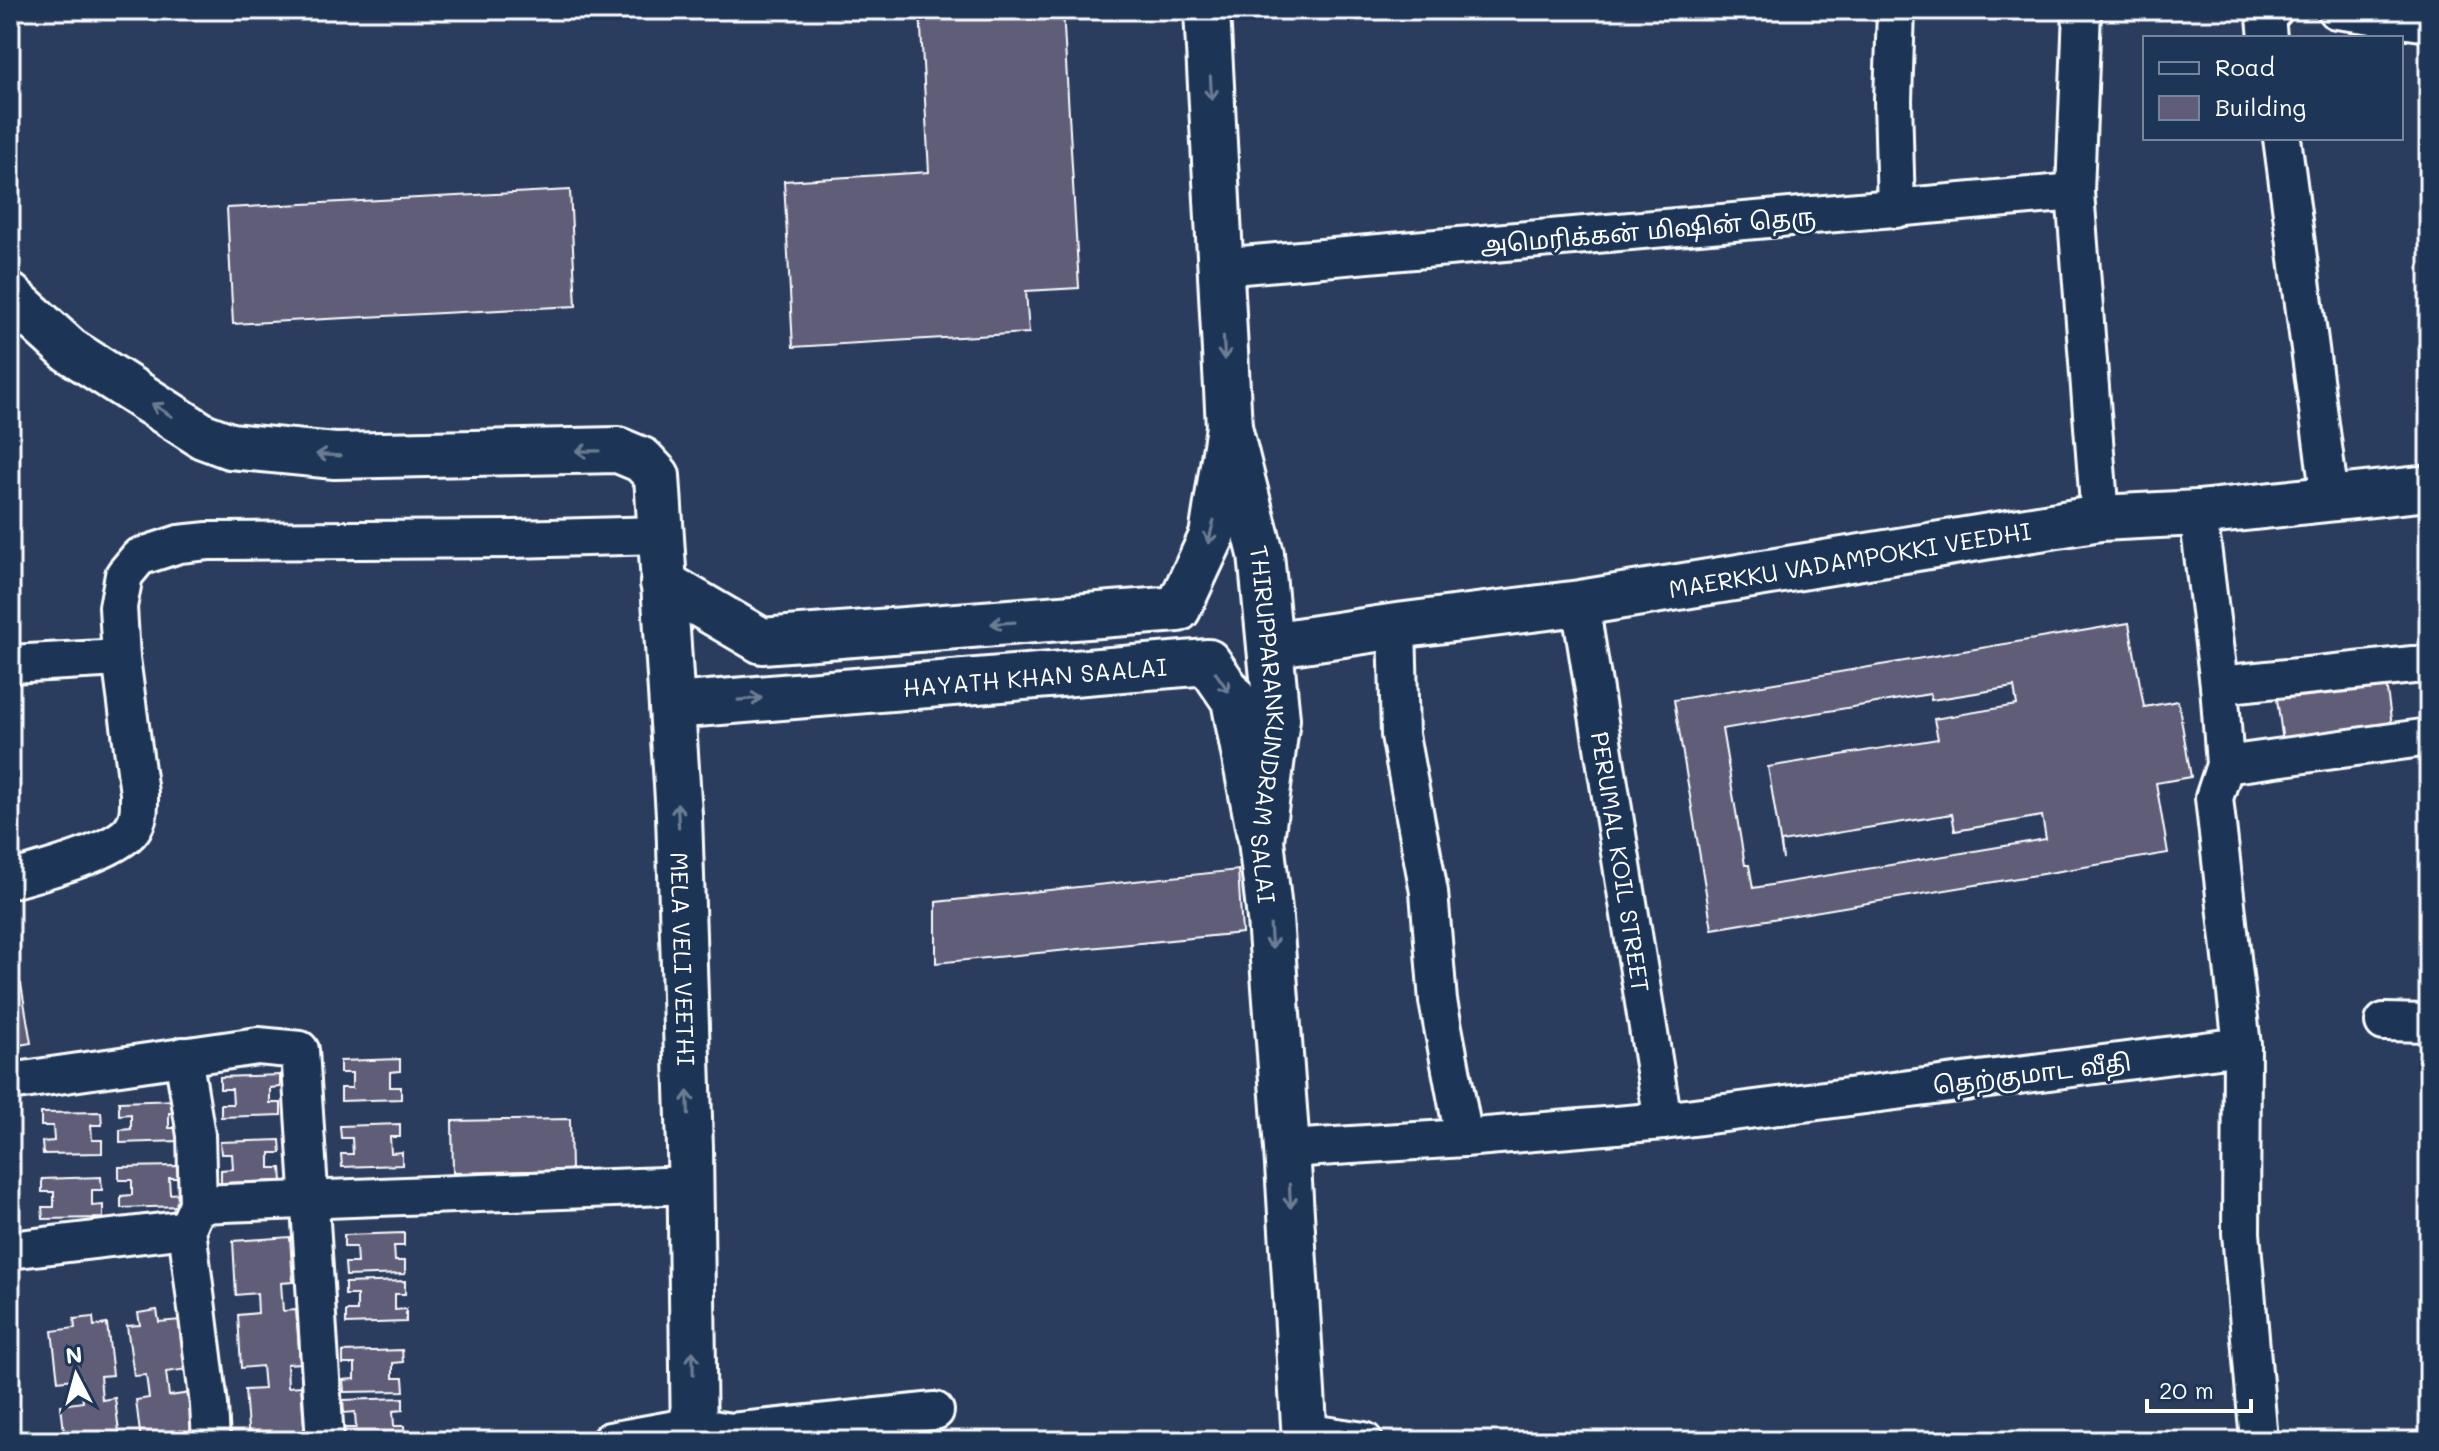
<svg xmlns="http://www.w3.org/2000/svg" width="2439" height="1451" viewBox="0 0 2439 1451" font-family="Mali,'Noto Sans Tamil',sans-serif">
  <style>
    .building { fill: #615d79; stroke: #fff; stroke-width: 2; fill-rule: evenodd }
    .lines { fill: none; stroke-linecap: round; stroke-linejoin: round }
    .street-casing { stroke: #fff; stroke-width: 42 }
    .secondary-casing { stroke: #fff; stroke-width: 50 }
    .primary-casing { stroke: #fff; stroke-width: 50 }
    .street { stroke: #1d3557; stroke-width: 36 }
    .secondary { stroke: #1d3557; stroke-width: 44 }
    .primary { stroke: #1d3557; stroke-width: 44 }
    .oneway { stroke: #6c7c92 }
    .labels { text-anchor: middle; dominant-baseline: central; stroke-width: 6; stroke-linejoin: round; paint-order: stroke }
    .street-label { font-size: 24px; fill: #fff; stroke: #1d3557 }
  </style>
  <rect width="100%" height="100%" fill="#2b3d5e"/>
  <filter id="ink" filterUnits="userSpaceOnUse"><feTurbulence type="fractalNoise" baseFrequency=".0125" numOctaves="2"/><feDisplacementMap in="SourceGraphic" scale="16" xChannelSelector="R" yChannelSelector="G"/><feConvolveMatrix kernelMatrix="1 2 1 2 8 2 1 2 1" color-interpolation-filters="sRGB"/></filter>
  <g filter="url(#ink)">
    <g class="building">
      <path d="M 920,10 L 1063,10 L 1079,288 L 1026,291 L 1029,333 L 793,347 L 784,181 L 929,172 Z"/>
      <path d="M 570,190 L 576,306 L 233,324 L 227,208 Z"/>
      <path d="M 2129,623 L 2144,707 L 2178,701 L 2191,777 L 2156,783 L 2168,853 L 1712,929 L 1674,700 ZM 2014,687 L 2017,705 L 1934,719 L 1938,739 L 1768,767 L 1783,859 L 1781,842 L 1952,814 L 1955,831 L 2042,816 L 2046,839 L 1753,888 L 1749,865 L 1745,865 L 1722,729 L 1930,694 L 1931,700 Z"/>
      <path d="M 2385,676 L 2392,726 L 2283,742 L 2276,692 Z"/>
      <path d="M 1238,870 L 1242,933 L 936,963 L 936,902 Z"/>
      <path d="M 21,984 L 31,1043 L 19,1045 L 17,1033 L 10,1034 L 10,986 Z"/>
      <path d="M 400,1059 L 400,1071 L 390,1072 L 390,1087 L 401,1087 L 401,1099 L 341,1101 L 341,1088 L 352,1088 L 352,1073 L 340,1073 L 340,1061 Z"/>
      <path d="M 280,1075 L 280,1087 L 270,1088 L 270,1103 L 281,1103 L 281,1115 L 221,1117 L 221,1104 L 233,1104 L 232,1089 L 220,1089 L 220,1077 Z"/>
      <path d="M 179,1100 L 179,1113 L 169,1113 L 169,1128 L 180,1128 L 180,1141 L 120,1143 L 120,1130 L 131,1129 L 131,1114 L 119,1115 L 119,1102 Z"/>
      <path d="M 101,1112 L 102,1125 L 91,1125 L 92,1140 L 102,1140 L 102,1153 L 43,1154 L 42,1142 L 54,1141 L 53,1126 L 41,1126 L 41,1113 Z"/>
      <path d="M 570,1119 L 571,1170 L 453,1173 L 452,1121 Z"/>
      <path d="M 400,1124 L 400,1137 L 390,1137 L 391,1153 L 402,1152 L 402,1165 L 342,1167 L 341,1154 L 353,1154 L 352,1138 L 341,1138 L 340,1126 Z"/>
      <path d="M 280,1140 L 281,1153 L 270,1153 L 270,1168 L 281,1168 L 282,1181 L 221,1183 L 221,1170 L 233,1169 L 232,1154 L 221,1154 L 220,1142 Z"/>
      <path d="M 179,1166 L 180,1178 L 169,1178 L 170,1194 L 180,1193 L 181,1206 L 121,1208 L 121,1196 L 132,1195 L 132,1180 L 119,1180 L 119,1167 Z"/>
      <path d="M 101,1177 L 102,1190 L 92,1190 L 92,1206 L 103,1205 L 103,1218 L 43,1219 L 42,1207 L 54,1207 L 54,1192 L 42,1192 L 42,1179 Z"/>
      <path d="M 404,1233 L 404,1246 L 394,1246 L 395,1261 L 405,1261 L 405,1274 L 346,1276 L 345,1263 L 357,1263 L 356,1247 L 344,1247 L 344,1235 Z"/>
      <path d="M 290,1237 L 293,1282 L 281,1283 L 283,1311 L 296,1310 L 300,1363 L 287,1364 L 288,1387 L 301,1386 L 305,1440 L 249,1441 L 245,1390 L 264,1389 L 262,1366 L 241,1368 L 238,1315 L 258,1313 L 257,1293 L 236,1295 L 233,1241 Z"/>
      <path d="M 405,1281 L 405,1294 L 395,1294 L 395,1310 L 406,1309 L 406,1322 L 346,1324 L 346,1311 L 357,1311 L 357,1295 L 345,1295 L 345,1283 Z"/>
      <path d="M 157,1310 L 159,1322 L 181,1320 L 188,1369 L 166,1372 L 169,1396 L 191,1393 L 197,1441 L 141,1441 L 136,1400 L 149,1398 L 146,1375 L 134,1376 L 127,1326 L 140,1325 L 138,1313 Z"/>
      <path d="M 93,1317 L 94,1326 L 107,1324 L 113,1375 L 100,1376 L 102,1400 L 115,1398 L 120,1441 L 65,1441 L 61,1405 L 83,1402 L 81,1378 L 58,1381 L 52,1331 L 75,1328 L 74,1319 Z"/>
      <path d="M 402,1350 L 403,1362 L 393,1363 L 393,1378 L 403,1378 L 404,1391 L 344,1392 L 343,1380 L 355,1379 L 355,1364 L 343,1364 L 343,1352 Z"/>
      <path d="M 403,1398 L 403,1410 L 393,1411 L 394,1426 L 404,1426 L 405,1439 L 344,1440 L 344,1428 L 356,1428 L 355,1412 L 344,1413 L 343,1400 Z"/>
    </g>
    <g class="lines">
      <defs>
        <g id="street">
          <path d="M 2082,10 L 2075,192 L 2100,518"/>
          <path d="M 2336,10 L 2429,23"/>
          <path d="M 2268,38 L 2266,17 L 2274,10"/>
          <path d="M 2282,138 L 2330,499"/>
          <path d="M 1896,209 L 1893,100 L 1896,10"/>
          <path d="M 1220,267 L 2075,192"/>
          <path id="s1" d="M 1580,603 L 1663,1121"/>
          <path d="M 1397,626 L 1400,735 L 1429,892 L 1438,1001 L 1464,1138"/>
          <path d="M 10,664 L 121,658"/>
          <path d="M 2219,685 L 2413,665 L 2429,665"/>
          <path d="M 2225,765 L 2429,737"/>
          <path d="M 10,880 C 39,872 116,852 132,829 C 140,818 139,806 139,793 L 121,658 L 118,607 L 124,575 L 139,557 L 179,544 L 208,541 L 513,539 L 661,535"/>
          <path d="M 2384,1022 L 2429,1023"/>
          <path d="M 2242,1046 L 2241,1233 L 2259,1441"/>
          <path d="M 183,1056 L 196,1135 L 198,1204"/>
          <path d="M 10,1082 L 258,1046 L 300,1050 L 325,1441"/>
          <path d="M 1287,1149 L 1464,1138 L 1663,1121 L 2242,1046 L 2214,798 L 2225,765 L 2219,685 L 2198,513"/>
          <path d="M 187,1229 L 209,1405 L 211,1441"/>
          <path d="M 10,1250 L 187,1229 L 198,1204 L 690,1185"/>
          <path d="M 1304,1432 L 1364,1441"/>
          <path d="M 610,1441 L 693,1426 L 731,1432 L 935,1411"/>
        </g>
        <g id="secondary">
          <path d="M 663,583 L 762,641 L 1178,609 L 1212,536 L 1229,427"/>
          <path id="s2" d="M 1270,645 L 1397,626 L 1580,603 L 2100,518 L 2198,513 L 2429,488"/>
          <path id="s3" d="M 672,706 L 1208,662 L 1234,700 L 1259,831"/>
        </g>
        <g id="primary">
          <path id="s4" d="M 1207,10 L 1229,427 L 1261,554 L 1277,719 L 1261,840 L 1270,919 L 1287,1149 L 1305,1441"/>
          <path id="s5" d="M 10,296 L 69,350 L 203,436 L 230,446 L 335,456 L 618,450 L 642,460 L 657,476 L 679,815 L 690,1148 L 694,1441"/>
        </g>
      </defs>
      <use href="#street" class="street-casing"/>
      <use href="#secondary" class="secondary-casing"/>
      <use href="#primary" class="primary-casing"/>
      <use href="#street" class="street"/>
      <use href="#secondary" class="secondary"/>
      <use href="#primary" class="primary"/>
    </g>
    <defs><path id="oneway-shaft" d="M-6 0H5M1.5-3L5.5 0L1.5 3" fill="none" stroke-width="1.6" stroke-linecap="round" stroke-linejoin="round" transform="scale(2)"/></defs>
    <g class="oneway">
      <use href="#oneway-shaft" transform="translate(1211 88) rotate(87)"/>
      <use href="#oneway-shaft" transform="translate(1224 348) rotate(87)"/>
      <use href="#oneway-shaft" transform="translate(162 410) rotate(-147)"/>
      <use href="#oneway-shaft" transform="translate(588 451) rotate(179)"/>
      <use href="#oneway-shaft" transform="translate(328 455) rotate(-176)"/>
      <use href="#oneway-shaft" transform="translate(1211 532) rotate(104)"/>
      <use href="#oneway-shaft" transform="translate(1003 623) rotate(176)"/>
      <use href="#oneway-shaft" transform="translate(1222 682) rotate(55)"/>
      <use href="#oneway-shaft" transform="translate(750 699) rotate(-5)"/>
      <use href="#oneway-shaft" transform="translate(678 815) rotate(-93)"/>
      <use href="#oneway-shaft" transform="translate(1271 937) rotate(86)"/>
      <use href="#oneway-shaft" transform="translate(688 1103) rotate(-92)"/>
      <use href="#oneway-shaft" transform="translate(1290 1196) rotate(87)"/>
      <use href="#oneway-shaft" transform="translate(693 1363) rotate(-91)"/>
    </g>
  </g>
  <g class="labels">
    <g class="street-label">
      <text transform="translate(1648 230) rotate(-5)">அமெரிக்கன் மிஷின் தெரு</text>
      <text stroke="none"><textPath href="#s2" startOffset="586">MAERKKU VADAMPOKKI VEEDHI</textPath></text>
      <text stroke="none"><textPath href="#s3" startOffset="364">HAYATH KHAN SAALAI</textPath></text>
      <text stroke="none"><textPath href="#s4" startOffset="720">THIRUPPARANKUNDRAM SALAI</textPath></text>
      <text stroke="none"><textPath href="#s1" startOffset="262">PERUMAL KOIL STREET</textPath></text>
      <text stroke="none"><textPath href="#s5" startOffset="1188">MELA VELI VEETHI</textPath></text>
      <text transform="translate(2032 1073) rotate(-7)">தெற்குமாட வீதி</text>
    </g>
  </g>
  <rect width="2439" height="1451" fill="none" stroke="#1d3557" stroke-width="40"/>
  <rect x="20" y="20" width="2399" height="1411" fill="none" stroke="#fff" stroke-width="3" filter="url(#ink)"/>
  <rect x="2143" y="36" width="260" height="104" fill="#1d3557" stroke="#77869a" stroke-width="2"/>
  <rect x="2159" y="62" width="40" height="12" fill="#1d3557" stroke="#77869a" stroke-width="2"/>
  <text x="2215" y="76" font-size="24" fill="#ffffff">Road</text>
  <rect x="2159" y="96" width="40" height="24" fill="#615d79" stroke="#77869a" stroke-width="2"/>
  <text x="2215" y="116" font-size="24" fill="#ffffff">Building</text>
  <g transform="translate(76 1375) rotate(354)" stroke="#1d3557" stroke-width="6" paint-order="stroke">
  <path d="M0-6L14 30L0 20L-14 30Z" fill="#ffffff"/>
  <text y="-12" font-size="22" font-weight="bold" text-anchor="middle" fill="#ffffff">N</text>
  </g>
  <path d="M2147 1399v12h104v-12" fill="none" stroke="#ffffff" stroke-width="4"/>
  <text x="2159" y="1399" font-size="24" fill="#ffffff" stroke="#1d3557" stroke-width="6" paint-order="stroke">20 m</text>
</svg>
